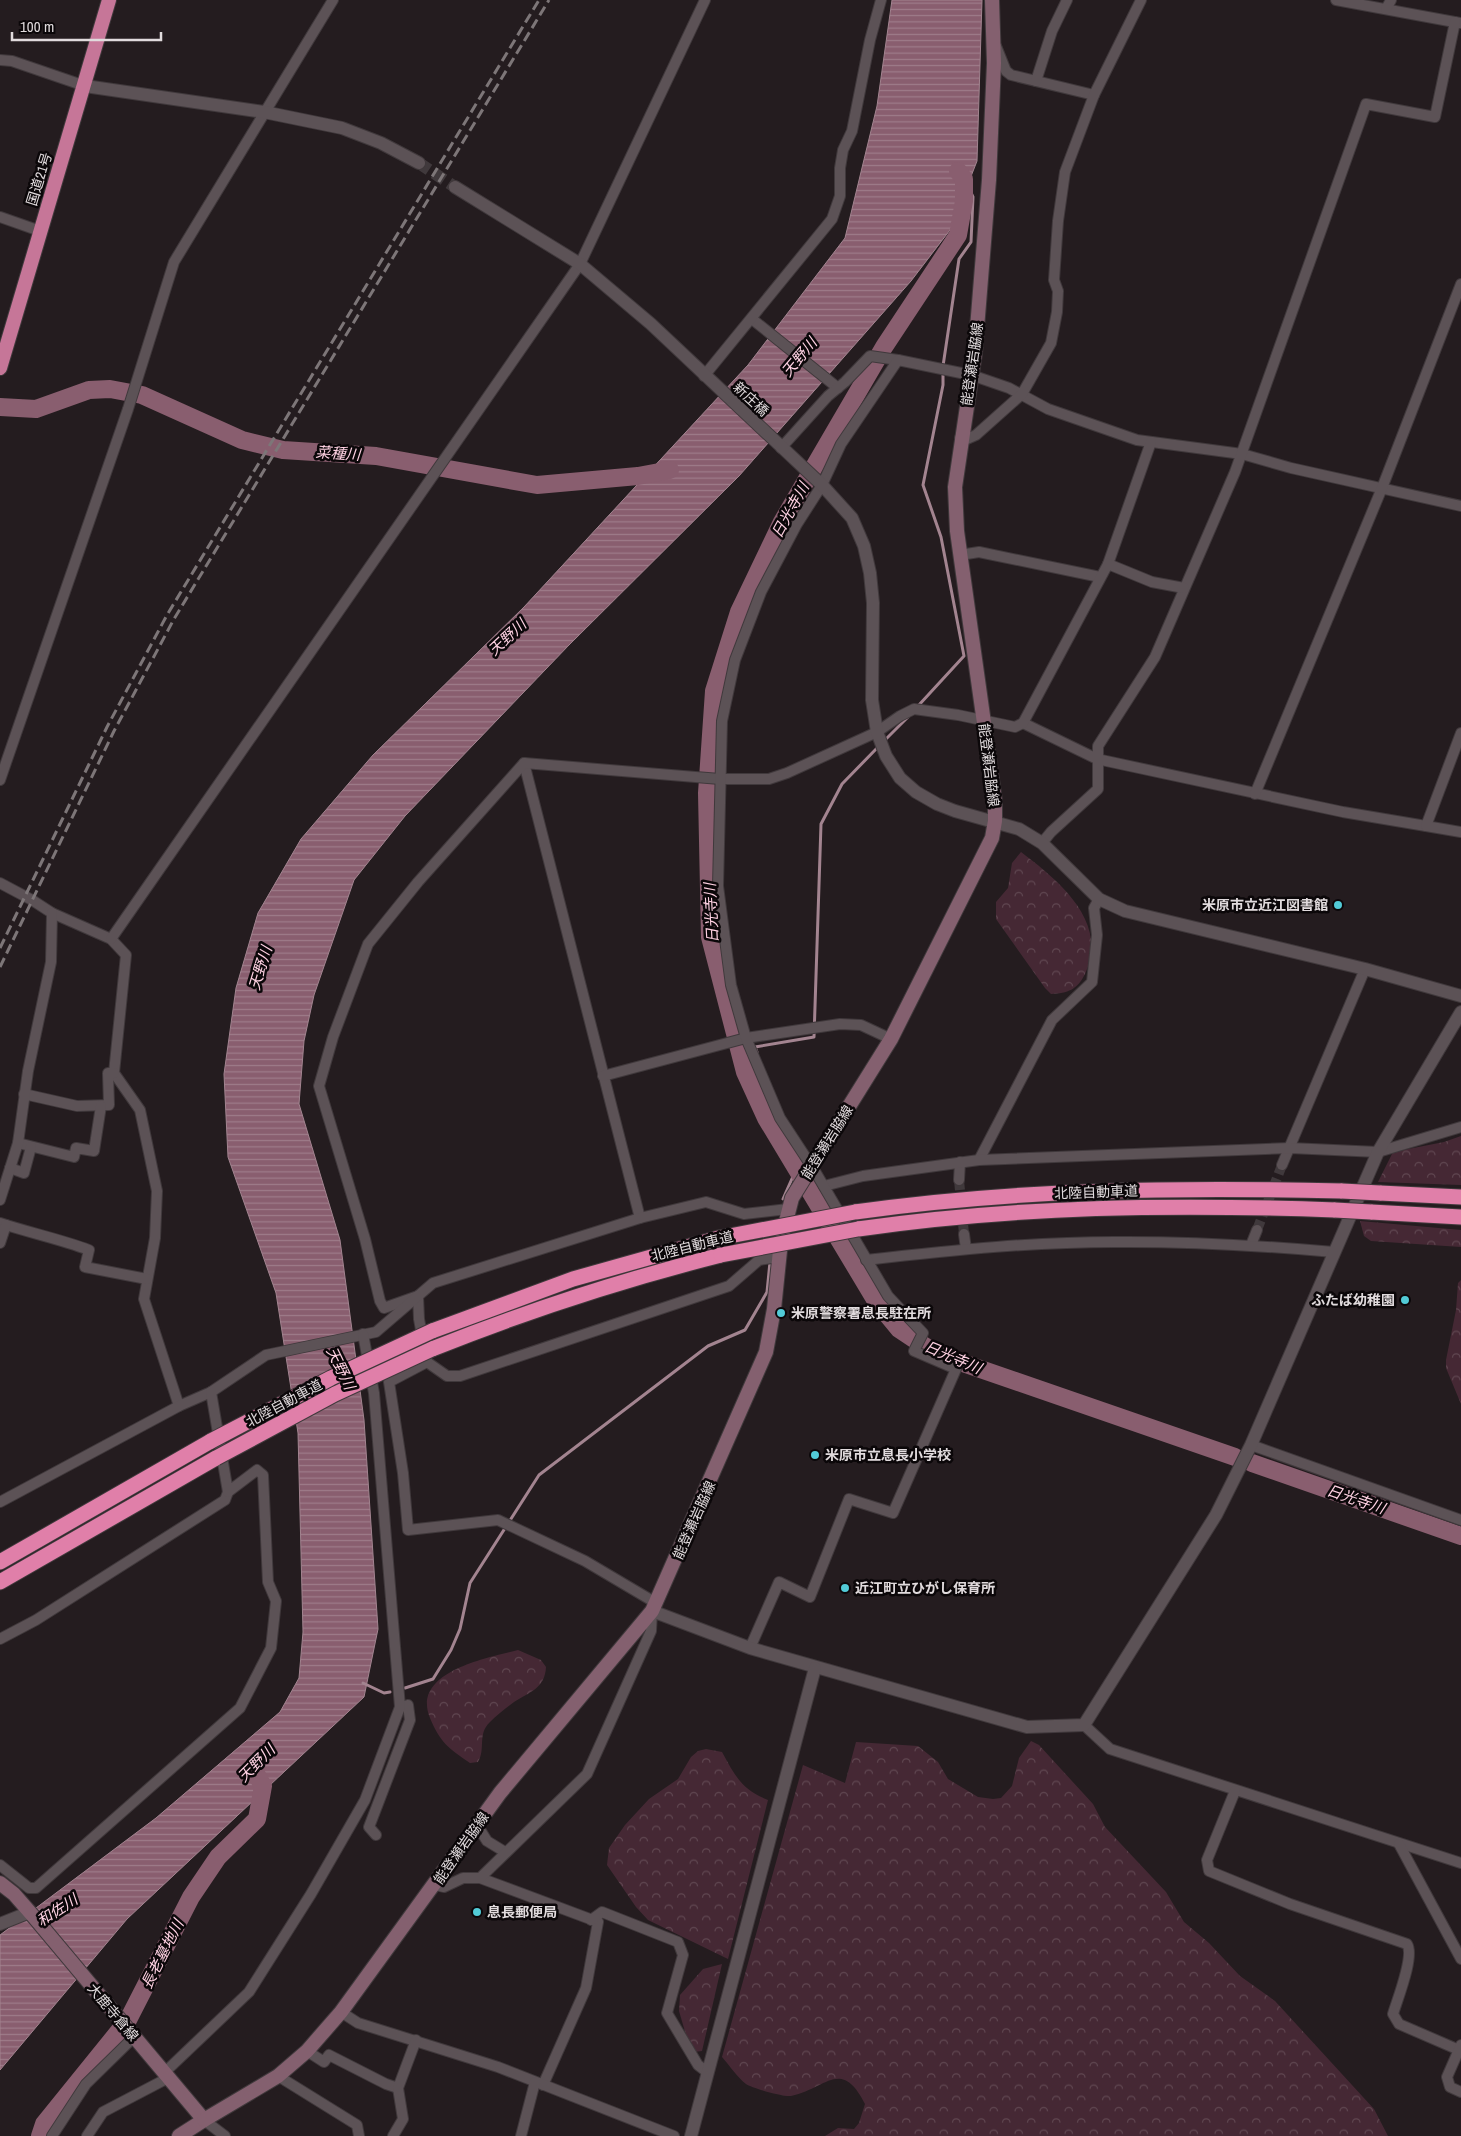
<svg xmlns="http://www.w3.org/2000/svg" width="1461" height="2136" viewBox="0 0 1461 2136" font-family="'Archivo Narrow','Noto Sans JP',sans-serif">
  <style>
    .forest { fill: url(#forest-crowns) }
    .water { fill: url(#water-rules); stroke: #a38490 }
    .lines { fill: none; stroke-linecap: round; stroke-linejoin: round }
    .stream { stroke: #a38490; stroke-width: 3 }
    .river { stroke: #895e6f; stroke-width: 18 }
    .minor-tunnel { stroke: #40393c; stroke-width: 10; stroke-dasharray: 10 5; stroke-linecap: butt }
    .tertiary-tunnel { stroke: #40393c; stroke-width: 12; stroke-dasharray: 12 6; stroke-linecap: butt }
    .minor-casing { stroke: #40393c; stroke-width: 12 }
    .tertiary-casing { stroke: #40393c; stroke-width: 14 }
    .secondary-casing { stroke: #40393c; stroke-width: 16 }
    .trunk-casing { stroke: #40393c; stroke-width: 16 }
    .motorway-casing { stroke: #40393c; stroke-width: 17 }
    .minor { stroke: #5c5256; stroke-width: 10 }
    .tertiary { stroke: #5c5256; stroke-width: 12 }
    .secondary { stroke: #84606f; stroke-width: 14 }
    .trunk { stroke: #c67698; stroke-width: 14 }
    .motorway { stroke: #e07fa9; stroke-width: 15 }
    .rail { stroke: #7d7678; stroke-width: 3; stroke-dasharray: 10 5; stroke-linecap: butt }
    .motorway-bridge-casing { stroke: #40393c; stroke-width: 17; stroke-linecap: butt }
    .motorway-bridge { stroke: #e07fa9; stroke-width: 15 }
    .poi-dot { fill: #52cbd7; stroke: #0b0709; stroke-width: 2 }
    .labels { text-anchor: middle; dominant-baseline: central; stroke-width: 5; stroke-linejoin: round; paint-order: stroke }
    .street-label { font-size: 14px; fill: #e1dbdd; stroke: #0b0709 }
    .poi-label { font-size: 14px; font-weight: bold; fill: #e1dbdd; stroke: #0b0709; text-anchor: start }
    .water-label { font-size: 15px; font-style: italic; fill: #ffd2e3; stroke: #0b0709 }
  </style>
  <defs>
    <pattern id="forest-crowns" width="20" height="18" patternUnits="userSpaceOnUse" patternTransform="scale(1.25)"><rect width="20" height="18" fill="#452834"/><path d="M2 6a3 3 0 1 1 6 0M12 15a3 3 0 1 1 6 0" fill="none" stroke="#604751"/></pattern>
    <pattern id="water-rules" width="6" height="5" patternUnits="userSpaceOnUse" patternTransform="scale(1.25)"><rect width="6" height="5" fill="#895e6f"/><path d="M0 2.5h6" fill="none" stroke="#9f7c8a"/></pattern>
  </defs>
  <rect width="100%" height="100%" fill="#241c1f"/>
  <g class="forest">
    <path d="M 1021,852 C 1058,880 1110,922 1085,974 C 1077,990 1068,993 1051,994 L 1045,988 L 996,919 L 996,902 L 1008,888 L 1012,863 Z"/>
    <path d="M 1461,1136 L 1461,1185 L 1378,1182 L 1393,1152 L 1444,1142 Z"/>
    <path d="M 1360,1221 L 1461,1230 L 1461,1247 L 1371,1241 L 1364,1236 Z"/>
    <path d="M 1461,1280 L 1461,1404 L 1446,1368 L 1446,1360 L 1456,1310 L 1458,1283 Z"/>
    <path d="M 518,1650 L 541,1660 L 546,1667 C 545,1688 530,1692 514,1702 C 506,1708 497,1715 490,1722 C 477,1734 486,1749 478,1762 L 470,1763 C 448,1748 440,1742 430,1718 C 411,1672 486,1658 518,1650 Z"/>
    <path d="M 1031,1741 L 1039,1745 L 1093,1804 L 1105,1827 L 1166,1892 L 1184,1922 L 1209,1943 L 1240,1976 L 1275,2001 L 1374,2109 L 1388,2136 L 825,2136 L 838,2128 L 854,2129 L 859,2123 L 865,2104 C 841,2057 826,2089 791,2096 C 783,2097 752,2088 746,2084 C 737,2077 730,2066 722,2057 L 803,1765 L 845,1783 L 856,1742 L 918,1746 L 938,1762 L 948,1779 L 978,1797 L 993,1799 L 1001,1798 L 1012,1786 L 1019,1758 Z"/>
    <path d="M 706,1749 L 722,1752 C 735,1776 742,1790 768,1800 L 728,1959 L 648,1920 L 636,1907 L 607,1865 L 609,1848 L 625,1825 L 649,1799 L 678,1779 L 691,1757 L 698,1751 Z"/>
    <path d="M 722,1964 L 702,2051 L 694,2052 L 689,2045 L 679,2011 L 680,1995 L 703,1969 Z"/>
  </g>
  <path class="water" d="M 892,0 L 982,0 L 977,161 L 950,230 L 911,281 L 739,476 L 569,645 L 405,816 L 354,880 L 314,995 L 304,1041 L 299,1104 L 340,1240 L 364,1420 L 378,1629 L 364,1697 L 127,1919 L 0,2070 L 0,1935 L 156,1818 L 280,1712 L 299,1678 L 303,1632 L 298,1433 L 276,1293 L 228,1157 L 224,1074 L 236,988 L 258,913 L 301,839 L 373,755 L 524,607 L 748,365 L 845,238 L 877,106 Z"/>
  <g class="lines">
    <g class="stream">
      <path d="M 943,366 L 959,259 L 971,242 L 973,197 L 966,182"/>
      <path d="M 918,706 L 964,656 L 941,537 L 923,485 L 943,385 L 943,373"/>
      <path d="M 883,742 L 909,716"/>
      <path d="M 757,1052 L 755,1047 L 814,1037 L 821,824 L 842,784 L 879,746"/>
      <path d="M 783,1199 L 802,1156"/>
      <path d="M 363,1683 L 384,1693 L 390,1692"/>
      <path d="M 405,1688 L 433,1679 L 451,1650 L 460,1629 L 470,1583 L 539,1475 L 708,1346 L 745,1330 L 767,1292 L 770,1262"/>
    </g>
    <g class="river">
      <path d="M 958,171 L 964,179 L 964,201 L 958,235 L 884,347 L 782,522 L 739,612 L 714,691 L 707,793 L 710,937 L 745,1072 L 766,1118 L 876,1301 L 899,1329 L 929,1349 L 960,1362 L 1235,1457"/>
      <path d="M 0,407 L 36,409 L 89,390 L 110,389 L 142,395 L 242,440 L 283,450 L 376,456 L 537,485 L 638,476 L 670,470"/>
      <path d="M 1252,1463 L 1461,1536"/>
      <path d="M 40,2136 L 44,2124 L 128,2020 L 191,1897 L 218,1857 L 257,1819 L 263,1786 L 255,1772"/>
    </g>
    <g class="minor-tunnel">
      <path d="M 959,1180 L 964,1234"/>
      <path d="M 1257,1230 L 1282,1165"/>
    </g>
    <path class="tertiary-tunnel" d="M 419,163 L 455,187"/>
    <defs>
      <g id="minor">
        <path d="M 1336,0 L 1460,23"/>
        <path d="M 1386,9 L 1391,0"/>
        <path d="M 996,46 L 1006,71 L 1011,75 L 1094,95"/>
        <path d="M 0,60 L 12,61 L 85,86"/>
        <path d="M 1036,81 L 1052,31 L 1067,0"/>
        <path d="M 0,217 L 40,231"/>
        <path d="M 752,319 L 838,388"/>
        <path d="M 704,376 L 832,219 L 840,196 L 840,168 L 843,150 L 852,131 L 870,40 L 881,0"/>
        <path d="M 977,377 L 1009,388 L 1048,409 L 1137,440 L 1242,454 L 1291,468 L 1461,506"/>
        <path d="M 960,438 L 967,439 L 976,435 L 1022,394 L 1051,343 L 1057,312 L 1058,291 L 1054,280 L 1058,221 L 1065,172 L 1094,95 L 1141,0"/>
        <path d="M 781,448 L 828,396 L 845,382 L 870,356 L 898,360"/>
        <path d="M 960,555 L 979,552 L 1100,577"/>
        <path d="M 1108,564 L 1151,442"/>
        <path d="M 1023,723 L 1097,759 L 1343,812 L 1426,826"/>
        <path d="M 1461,733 L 1426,826 L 1461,832"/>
        <path d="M 524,763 L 640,1218"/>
        <path d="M 0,780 L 128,409 L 174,262 L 333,0"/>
        <path d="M 1255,794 L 1382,488 L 1461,284"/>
        <path d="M 1042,843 L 1051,832 L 1098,789 L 1098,746 L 1155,657 L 1235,472 L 1366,104 L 1435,117 L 1455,22"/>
        <path d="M 0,883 L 32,900 L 52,913 L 111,939 L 126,955 L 114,1073 L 140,1110 L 157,1191 L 155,1238 L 144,1299 L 179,1406"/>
        <path d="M 111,939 L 580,264 L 705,0"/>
        <path d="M 603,1076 L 746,1038 L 840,1024 L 861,1025 L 891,1039"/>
        <path d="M 24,1094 L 77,1106 L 109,1105 L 108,1073 L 114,1073"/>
        <path d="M 18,1143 L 74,1157 L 76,1148 L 94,1151 L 101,1106"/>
        <path d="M 979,1160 L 1052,1020 L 1092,982 L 1097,935 L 1094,908 L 1099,899"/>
        <path d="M 1282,1165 L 1365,969"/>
        <path d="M 10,1168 L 24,1173 L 31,1147"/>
        <path d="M 959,1180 L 960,1162"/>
        <path d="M 824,1186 L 863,1176 L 979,1160 L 1290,1148 L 1378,1152 L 1461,1127"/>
        <path d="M 0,1200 L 18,1143 L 28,1071 L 51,962 L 52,913"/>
        <path d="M 0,1223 C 30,1233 60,1239 89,1250 L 85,1267 L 147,1279"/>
        <path d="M 964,1234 L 966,1249"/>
        <path d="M 0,1243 L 6,1225"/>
        <path d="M 1251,1245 L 1257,1230"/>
        <path d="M 779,1257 L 759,1260 L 729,1286 L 460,1376 L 447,1376 L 427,1362 L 419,1319 L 418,1296 L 384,1308 L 380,1301 L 365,1239 L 319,1086 L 333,1037 L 368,944 L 418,882 L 524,763 L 720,779 L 769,779 L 787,773 L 877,732 L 900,716 L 914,709 L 958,715 L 1015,727 L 1023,723 L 1108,564 L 1152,582 L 1184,588"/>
        <path d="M 866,1260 C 953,1250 1040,1241 1127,1242 C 1196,1242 1265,1246 1334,1252"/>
        <path d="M 427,1362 L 389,1382 L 403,1473 L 408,1530 L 498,1520 L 585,1561 L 656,1603"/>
        <path d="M 1251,1445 L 1461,1520"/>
        <path d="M 0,1502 L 179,1406 L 211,1392"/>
        <path d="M 0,1639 L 36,1620 L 225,1500 L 228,1492"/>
        <path d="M 750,1648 L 779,1582 L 810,1597 L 849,1499 L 893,1513 L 956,1369 L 914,1351 L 923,1333 L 888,1296 L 816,1173 L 780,1118 L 746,1038 L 731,985 L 718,886 L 722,721 L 735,660 L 761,592 L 797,524 L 822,485 L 841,444 L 898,360 L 961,373"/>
        <path d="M 1084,1725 L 1110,1749 L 1461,1863"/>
        <path d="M 1235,1791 L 1207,1860 L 1209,1871 L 1290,1904 L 1407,1944 C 1415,1956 1397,2000 1393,2014 L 1399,2024 L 1459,2050"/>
        <path d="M 477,1825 L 487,1841 L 505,1852"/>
        <path d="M 376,1835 L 369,1827 L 410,1720 L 408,1705 L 400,1707"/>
        <path d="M 1399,1844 L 1461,1959"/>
        <path d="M 0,1865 L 29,1888 L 36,1888 L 240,1708 L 271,1648 L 276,1601 L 268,1582 L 263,1475 L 257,1470 L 228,1492 L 211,1392 L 266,1355 L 376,1332 L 433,1283 L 640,1218 L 706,1202 L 744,1214 L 788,1209"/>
        <path d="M 480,1878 L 598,1922 L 586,1988 L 543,2085"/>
        <path d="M 435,1885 L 444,1887 L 463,1878 L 480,1878 L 587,1774 L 651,1631 L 652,1611"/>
        <path d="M 591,1920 L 602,1912 L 678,1942 L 683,1955 L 667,2013 L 698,2065 L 707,2072"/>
        <path d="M 341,2012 L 358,2023 L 498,2067 L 674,2136"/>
        <path d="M 1461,2045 L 1447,2077 L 1450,2087 L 1461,2092"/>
        <path d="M 307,2051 L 324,2062 L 329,2055 L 386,2084 L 398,2088"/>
        <path d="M 164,2073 L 249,1992 L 311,1894 L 365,1800 L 400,1707 L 374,1393 L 363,1334"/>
        <path d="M 278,2076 L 357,2125 L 359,2136"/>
        <path d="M 204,2120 L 225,2136"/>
        <path d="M 52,2136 L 86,2084 L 134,2037"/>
        <path d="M 87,2136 L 103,2112 L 168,2078"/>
        <path d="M 393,2136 L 403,2119 L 398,2088 L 416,2040"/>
        <path d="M 521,2136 L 535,2082"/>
      </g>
      <g id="tertiary">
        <path d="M 85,86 L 264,112 L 342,128 L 381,143 L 419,163"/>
        <path d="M 455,187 L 580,264 L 651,324 L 822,485 L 852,518 L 864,546 L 870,573 L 873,603 L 872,700 L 877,732 L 886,756 L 900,778 L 916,792 L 937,804 L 955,811 L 1019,829 L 1042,843 L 1099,899 L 1125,911 L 1365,969 L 1461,996"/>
        <path d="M 652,1611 L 750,1648 L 1027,1727 L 1084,1725 L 1216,1515 L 1251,1445 L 1378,1152 L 1461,1012"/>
        <path d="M 0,1924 L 30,1912"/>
        <path d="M 691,2136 L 815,1668"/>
      </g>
      <g id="secondary">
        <path d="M 0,1883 L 14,1894 L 34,1917 L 204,2120 L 179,2136"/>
        <path d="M 204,2120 L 278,2076 L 307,2051 L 341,2012 L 500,1793 L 652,1611 L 766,1352 L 774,1309 L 781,1241 L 792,1198 L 891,1039 L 992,838 L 995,821 L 995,801 L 957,531 L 955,487 L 975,353 L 989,180 L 994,63 L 992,0"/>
      </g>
      <path id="trunk" d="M 0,368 L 109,0"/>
      <g id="motorway">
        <path d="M 1380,1193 L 1461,1197"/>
        <path d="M 855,1212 C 1017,1189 1179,1187 1342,1191"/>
        <path d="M 1371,1212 L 1461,1217"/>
        <path d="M 858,1229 C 1016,1206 1175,1204 1335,1210"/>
        <path d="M 432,1331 L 573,1279 L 719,1238"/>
        <path d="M 432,1349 C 527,1311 622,1280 721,1255"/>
        <path d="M 0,1562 L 211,1441"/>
        <path d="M 0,1582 L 216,1458"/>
      </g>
    </defs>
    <use href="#minor" class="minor-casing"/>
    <use href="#tertiary" class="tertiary-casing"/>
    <use href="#secondary" class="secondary-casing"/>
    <use href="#trunk" class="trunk-casing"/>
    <use href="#motorway" class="motorway-casing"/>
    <use href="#minor" class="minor"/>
    <use href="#tertiary" class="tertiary"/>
    <use href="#secondary" class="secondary"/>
    <use href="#trunk" class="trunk"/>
    <use href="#motorway" class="motorway"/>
    <g class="rail">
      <path d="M 0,948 L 107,727 L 167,615 L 539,0"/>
      <path d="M 0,967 L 114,731 L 174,619 L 549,0"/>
    </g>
    <defs>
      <g id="motorway-bridge">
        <path d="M 1342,1191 L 1380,1193"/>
        <path d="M 1335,1210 L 1371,1212"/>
        <path d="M 719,1238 L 855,1212"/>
        <path d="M 721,1255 L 858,1229"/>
        <path d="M 211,1441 L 331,1378 L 432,1331"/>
        <path d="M 216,1458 L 335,1394 L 432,1349"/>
      </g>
    </defs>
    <use href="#motorway-bridge" class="motorway-bridge-casing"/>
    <use href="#motorway-bridge" class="motorway-bridge"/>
  </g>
  <g class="poi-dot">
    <circle cx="1338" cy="905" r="5"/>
    <circle cx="1405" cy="1300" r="5"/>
    <circle cx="781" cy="1313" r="5"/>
    <circle cx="815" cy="1455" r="5"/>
    <circle cx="845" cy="1588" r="5"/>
    <circle cx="477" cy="1912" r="5"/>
  </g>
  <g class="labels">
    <g class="street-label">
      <text transform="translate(39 179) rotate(-73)">国道21号</text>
      <text transform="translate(972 364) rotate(-82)">能登瀬岩脇線</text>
      <text transform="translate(751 399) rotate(43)">新庄橋</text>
      <text transform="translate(989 765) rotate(83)">能登瀬岩脇線</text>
      <text transform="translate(827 1142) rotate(-58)">能登瀬岩脇線</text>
      <text transform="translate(1096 1192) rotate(-2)">北陸自動車道</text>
      <text transform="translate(692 1246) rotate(-14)">北陸自動車道</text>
      <text transform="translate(284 1403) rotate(-28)">北陸自動車道</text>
      <text transform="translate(694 1520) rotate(-66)">能登瀬岩脇線</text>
      <text transform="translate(461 1848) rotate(-55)">能登瀬岩脇線</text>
      <text transform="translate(113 2012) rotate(50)">大鹿寺倉線</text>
    </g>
    <g class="poi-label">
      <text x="1328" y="905" text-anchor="end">米原市立近江図書館</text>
      <text x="1395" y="1300" text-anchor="end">ふたば幼稚園</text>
      <text x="791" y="1313">米原警察署息長駐在所</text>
      <text x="825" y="1455">米原市立息長小学校</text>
      <text x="855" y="1588">近江町立ひがし保育所</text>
      <text x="487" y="1912">息長郵便局</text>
    </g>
    <g class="water-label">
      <text transform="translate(799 357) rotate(-50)">天野川</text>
      <text transform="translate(338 453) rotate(4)">菜種川</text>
      <text transform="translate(790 510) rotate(-61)">日光寺川</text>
      <text transform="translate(507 637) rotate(-43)">天野川</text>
      <text transform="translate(711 913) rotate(-93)">日光寺川</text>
      <text transform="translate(260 968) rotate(-73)">天野川</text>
      <text transform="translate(953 1357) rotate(23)">日光寺川</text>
      <text transform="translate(341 1368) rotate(64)">天野川</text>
      <text transform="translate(1356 1499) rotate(19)">日光寺川</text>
      <text transform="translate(256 1763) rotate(-45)">天野川</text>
      <text transform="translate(57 1910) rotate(-33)">和佐川</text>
      <text transform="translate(162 1954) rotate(-63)">長老墓地川</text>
    </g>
  </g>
  <path d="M12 32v8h149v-8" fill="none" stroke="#e1dbdd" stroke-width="2.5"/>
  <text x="20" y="32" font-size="15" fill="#e1dbdd" stroke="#0b0709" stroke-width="4" paint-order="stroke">100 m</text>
</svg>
